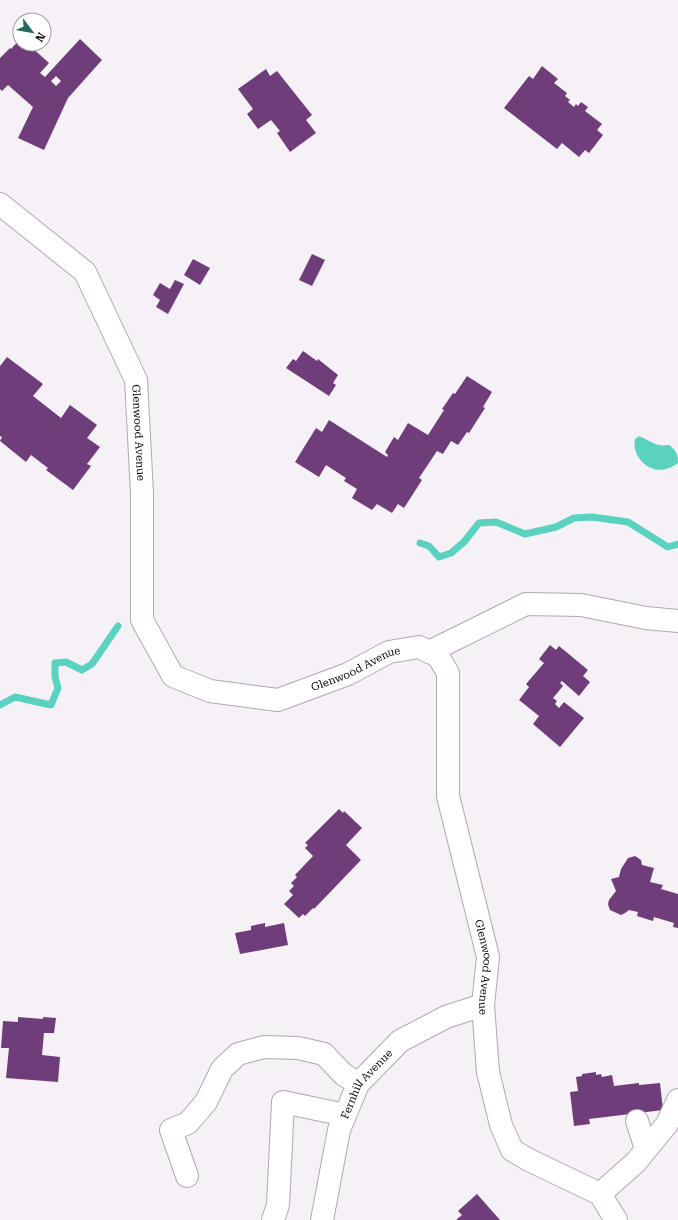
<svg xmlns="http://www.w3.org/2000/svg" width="678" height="1220" viewBox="0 0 678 1220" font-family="'Roboto Serif',serif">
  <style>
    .water { fill: #59d2bf }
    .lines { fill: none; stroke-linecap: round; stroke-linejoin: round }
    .stream { stroke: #59d2bf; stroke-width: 7 }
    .building { fill: #6f3d7a; fill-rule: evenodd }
    .minor-casing { stroke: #afa9b0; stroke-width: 24 }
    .minor { stroke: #fff; stroke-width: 22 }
    .labels { text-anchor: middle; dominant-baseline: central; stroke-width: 4; stroke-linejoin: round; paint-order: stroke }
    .street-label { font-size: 11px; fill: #0c0a0d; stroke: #fff }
  </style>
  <rect width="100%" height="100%" fill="#f6f0f7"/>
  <path class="water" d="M 639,436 C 651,441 655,447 669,445 C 676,450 678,454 678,463 C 674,466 670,468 666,469 C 649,474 631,456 635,439 Z"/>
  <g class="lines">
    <g class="stream">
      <path d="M 420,543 L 429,546 L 439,557 L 451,553 L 464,542 L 479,523 L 496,522 L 525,534 L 556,527 L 574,518 L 592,517 L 628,522 L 668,547 L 678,544"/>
      <path d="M 0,705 L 15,697 L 51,705 L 58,688 L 55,677 L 55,663 L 66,662 L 82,670 L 92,664 L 118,626"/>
    </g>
  </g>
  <g class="building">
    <path d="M 20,39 L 20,44 L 28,44 L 49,63 L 40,73 L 45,77 L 80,39 L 102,60 L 68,98 L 44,150 L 18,138 L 33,107 L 8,85 L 2,91 L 0,89 L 0,58 L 10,48 L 11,49 ZM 56,76 L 61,81 L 56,86 L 51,81 Z"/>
    <path d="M 542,66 L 558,79 L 554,83 L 567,93 L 565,96 L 570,100 L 568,102 L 574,107 L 576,104 L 578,106 L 581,102 L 588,107 L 585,111 L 602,124 L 597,130 L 603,135 L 589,153 L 585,150 L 579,157 L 562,143 L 557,149 L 504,108 L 529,76 L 533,79 Z"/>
    <path d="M 266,69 L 270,76 L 277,71 L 312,115 L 306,120 L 316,133 L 290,152 L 277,133 L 280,131 L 271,120 L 258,129 L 247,114 L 253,109 L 238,89 Z"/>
    <path d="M 312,254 L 325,260 L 312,286 L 299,280 Z"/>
    <path d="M 193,259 L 210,268 L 200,285 L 184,275 Z"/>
    <path d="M 175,280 L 184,284 L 168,314 L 156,307 L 160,300 L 153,295 L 160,283 L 170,289 Z"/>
    <path d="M 303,351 L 317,361 L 318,359 L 338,375 L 333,383 L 336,385 L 329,396 L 286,368 L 293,359 L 296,361 Z"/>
    <path d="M 7,357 L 43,384 L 33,396 L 61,418 L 70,405 L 97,425 L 87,438 L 100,447 L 87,464 L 91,466 L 73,490 L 46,470 L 48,468 L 31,455 L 26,462 L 0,441 L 2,437 L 0,436 L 0,366 Z"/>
    <path d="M 467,376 L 492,392 L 483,407 L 485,408 L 469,433 L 467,432 L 458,445 L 451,441 L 443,454 L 437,451 L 419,478 L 422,480 L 404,508 L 398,504 L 392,513 L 377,504 L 372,510 L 352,498 L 357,489 L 344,481 L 346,478 L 326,465 L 319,477 L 295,462 L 316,428 L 322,432 L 329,420 L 387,457 L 388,455 L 385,452 L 394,437 L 398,440 L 408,423 L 428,435 L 444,410 L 442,409 L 453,393 L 455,394 Z"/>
    <path d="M 550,645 L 556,650 L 559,646 L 588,670 L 583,676 L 590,682 L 579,696 L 562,681 L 560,683 L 563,686 L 553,698 L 557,701 L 555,704 L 559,708 L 564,702 L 584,718 L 560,747 L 533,724 L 539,716 L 519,700 L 529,687 L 526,684 L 544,663 L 539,659 Z"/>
    <path d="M 339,809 L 343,813 L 344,811 L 362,828 L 346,845 L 361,860 L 314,909 L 313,908 L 305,916 L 303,914 L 299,918 L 284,904 L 293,895 L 289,891 L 294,886 L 291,883 L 297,877 L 295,875 L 313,856 L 305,848 L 308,845 L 305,843 Z"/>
    <path d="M 635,856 L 641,860 L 642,865 L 654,868 L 650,882 L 663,885 L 661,889 L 678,894 L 678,928 L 673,927 L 674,923 L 654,917 L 653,921 L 637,916 L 638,912 L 629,910 L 625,913 L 621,915 L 610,910 L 608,904 L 609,900 L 616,891 L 611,879 L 619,877 L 621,869 L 628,858 Z"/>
    <path d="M 265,923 L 265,927 L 284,923 L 288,945 L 240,954 L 235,933 L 251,930 L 251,926 Z"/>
    <path d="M 18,1017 L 43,1019 L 43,1017 L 56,1018 L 54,1033 L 44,1033 L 42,1055 L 60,1057 L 58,1082 L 6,1078 L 9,1048 L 1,1048 L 3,1021 L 18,1022 Z"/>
    <path d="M 596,1072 L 596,1075 L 601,1074 L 602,1077 L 612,1075 L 614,1086 L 639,1083 L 639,1085 L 660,1083 L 663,1110 L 589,1119 L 590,1124 L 574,1126 L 570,1092 L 578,1091 L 576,1077 L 582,1076 L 582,1074 Z"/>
    <path d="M 477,1194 L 500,1220 L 456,1220 L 462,1215 L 458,1211 Z"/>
  </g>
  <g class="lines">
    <defs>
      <g id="minor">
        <path id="s1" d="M 0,204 L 85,272 L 136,380 L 142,493 L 142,620 L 173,676 L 210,691 L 278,700 L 348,674 L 389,652 L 419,647 L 438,656 L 448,673 L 448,796 L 488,957 L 483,1005 L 488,1072 L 501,1125 L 512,1150 L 529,1160 L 600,1194 L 616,1220"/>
        <path d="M 429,652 L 526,604 L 581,605 L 646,618 L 678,621"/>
        <path d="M 637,1121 L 646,1149"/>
        <path d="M 187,1176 L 171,1130 L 188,1123 L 206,1102 L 222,1069 L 238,1054 L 264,1047 L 298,1048 L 324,1054 L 343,1074 L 358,1084"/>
        <path d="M 600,1194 L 636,1162 L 667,1124 L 678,1100"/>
        <path d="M 273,1220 L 278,1205 L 283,1102 L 345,1115"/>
        <path id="s2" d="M 322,1220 L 339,1130 L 358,1084 L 400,1041 L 446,1017 L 483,1005"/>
      </g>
    </defs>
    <use href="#minor" class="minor-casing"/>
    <use href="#minor" class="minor"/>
  </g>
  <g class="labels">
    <g class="street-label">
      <text stroke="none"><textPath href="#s1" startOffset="281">Glenwood Avenue</textPath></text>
      <text stroke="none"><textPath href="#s1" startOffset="725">Glenwood Avenue</textPath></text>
      <text stroke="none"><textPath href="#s1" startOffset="1132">Glenwood Avenue</textPath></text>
      <text stroke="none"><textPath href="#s2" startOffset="146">Fernhill Avenue</textPath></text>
    </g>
  </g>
  <g transform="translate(32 32) rotate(122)"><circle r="19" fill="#ffffff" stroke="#9e9d9e"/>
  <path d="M0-3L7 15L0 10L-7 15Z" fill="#22695e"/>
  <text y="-6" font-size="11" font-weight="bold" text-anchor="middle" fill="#0c0a0d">N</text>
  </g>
</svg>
